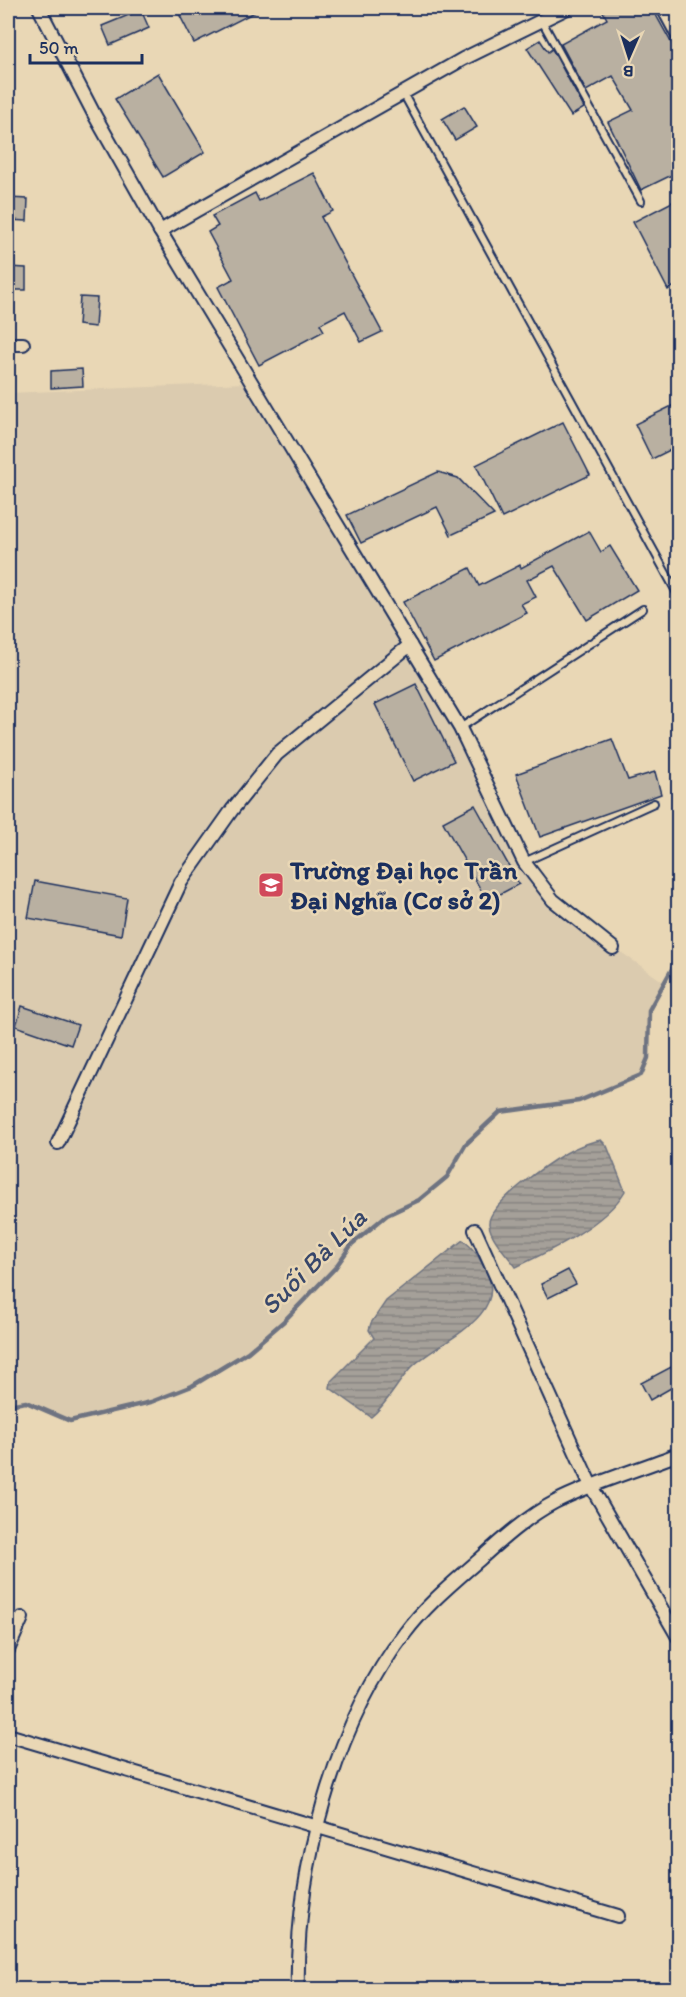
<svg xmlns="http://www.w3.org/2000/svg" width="686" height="1997" viewBox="0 0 686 1997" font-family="Itim,sans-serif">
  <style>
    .built { fill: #dbcbaf }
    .water { fill: url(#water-rules); stroke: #6e7381; stroke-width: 1.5 }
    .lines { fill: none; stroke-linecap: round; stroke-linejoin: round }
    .stream { stroke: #6e7381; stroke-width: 4.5 }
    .building { fill: #b9b0a1; stroke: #1b2f5e; stroke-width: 1.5 }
    .service-casing { stroke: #1b2f5e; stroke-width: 10 }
    .minor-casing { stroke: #1b2f5e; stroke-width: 16 }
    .service { stroke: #e9d7b5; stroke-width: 6 }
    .minor { stroke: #e9d7b5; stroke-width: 12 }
    .labels { text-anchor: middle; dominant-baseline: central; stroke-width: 5; stroke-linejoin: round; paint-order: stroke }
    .poi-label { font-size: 26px; font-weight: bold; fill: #1b2f5e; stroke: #e9d7b5; text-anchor: start }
    .water-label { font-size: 27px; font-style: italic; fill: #37466a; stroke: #e9d7b5 }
  </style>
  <defs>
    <pattern id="water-rules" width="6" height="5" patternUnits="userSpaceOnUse" patternTransform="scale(1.5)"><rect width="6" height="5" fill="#a5a099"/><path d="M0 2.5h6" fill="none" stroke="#868380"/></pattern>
  </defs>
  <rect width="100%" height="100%" fill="#e9d7b5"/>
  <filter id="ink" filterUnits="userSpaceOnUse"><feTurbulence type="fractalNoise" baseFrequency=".0167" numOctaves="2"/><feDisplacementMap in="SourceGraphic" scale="12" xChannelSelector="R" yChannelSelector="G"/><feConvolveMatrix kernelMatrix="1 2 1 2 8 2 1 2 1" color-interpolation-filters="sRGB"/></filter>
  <g filter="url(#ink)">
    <path class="built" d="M 245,383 L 455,730 L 520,865 L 612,954 L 618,950 L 665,983 L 649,1010 L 648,1058 L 641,1075 L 579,1101 L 500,1112 L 466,1144 L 447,1177 L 419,1200 L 387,1215 L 352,1244 L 335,1268 L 284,1321 L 248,1352 L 192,1386 L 151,1402 L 70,1421 L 26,1402 L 8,1405 L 8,393 Z"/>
    <g class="water">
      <path d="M 601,1140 L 607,1146 L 625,1191 C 606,1224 550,1251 516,1267 C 508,1256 490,1238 489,1224 C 487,1205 550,1162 566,1153 C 578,1146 589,1142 601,1140 Z"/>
      <path d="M 463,1240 C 476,1250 480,1259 487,1273 C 508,1319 436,1342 411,1368 C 396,1384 388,1403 371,1417 L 330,1388 L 331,1381 L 374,1338 L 369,1330 L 371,1323 L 386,1301 Z"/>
    </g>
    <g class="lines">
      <path class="stream" d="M 8,1405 L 26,1402 L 70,1421 L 151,1402 L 192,1386 L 248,1352 L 284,1321 L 335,1268 L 352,1244 L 387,1215 L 419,1200 L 447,1177 L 466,1144 L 500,1112 L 579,1101 L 641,1075 L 648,1058 L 649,1010 L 678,958"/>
    </g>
    <g class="building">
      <path d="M 176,8 L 263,8 L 194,43 Z"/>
      <path d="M 601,8 L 652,8 L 678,55 L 678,172 L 641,190 L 608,122 L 633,110 L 613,76 L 586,91 L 561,44 L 607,19 Z"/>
      <path d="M 141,10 L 149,28 L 110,45 L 102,26 Z"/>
      <path d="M 540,40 L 548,52 L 552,49 L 584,108 L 571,116 L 527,48 Z"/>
      <path d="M 158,73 L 205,152 L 163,177 L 115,99 Z"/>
      <path d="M 464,106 L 477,127 L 455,140 L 442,119 Z"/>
      <path d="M 314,173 L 333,211 L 321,217 L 382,332 L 361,342 L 345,311 L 320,324 L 324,331 L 259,365 L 218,287 L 233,279 L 208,232 L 218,226 L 212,216 L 255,193 L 259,201 Z"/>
      <path d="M 8,198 L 28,199 L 27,221 L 8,220 Z"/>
      <path d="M 678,199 L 678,284 L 668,290 L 633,222 Z"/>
      <path d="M 8,267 L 26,268 L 26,290 L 8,290 Z"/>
      <path d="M 80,297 L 97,298 L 95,327 L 78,325 Z"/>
      <path d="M 82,369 L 83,386 L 51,388 L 51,371 Z"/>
      <path d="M 678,403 L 678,446 L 652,459 L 635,424 Z"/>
      <path d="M 563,422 L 590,475 L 502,518 L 476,465 Z"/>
      <path d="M 438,472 L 458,478 L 494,515 L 451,535 L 437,507 L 361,543 L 347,515 Z"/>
      <path d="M 589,531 L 601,552 L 610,546 L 637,590 L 587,620 L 554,566 L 527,580 L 536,597 L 521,604 L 527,613 L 434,661 L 403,602 L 470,568 L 479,586 L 520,565 L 521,568 Z"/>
      <path d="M 416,684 L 454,761 L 413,781 L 375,704 Z"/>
      <path d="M 612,739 L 628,780 L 655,772 L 661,794 L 540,837 L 516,774 Z"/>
      <path d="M 475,805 L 519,884 L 487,901 L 443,822 Z"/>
      <path d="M 35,881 L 127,898 L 121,935 L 28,918 Z"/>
      <path d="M 22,1006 L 78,1025 L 71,1045 L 16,1026 Z"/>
      <path d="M 568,1270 L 576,1284 L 548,1298 L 541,1284 Z"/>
      <path d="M 675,1365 L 678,1373 L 678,1384 L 650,1400 L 641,1383 Z"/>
    </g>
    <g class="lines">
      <defs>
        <g id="service">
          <path d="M 542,21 L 641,201"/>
          <path d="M 403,93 L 678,595"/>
          <path d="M 460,728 L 643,609"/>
          <path d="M 524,862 L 654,803"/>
        </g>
        <g id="minor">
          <path d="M 39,8 L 95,116 L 160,231 L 460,728 L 524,862 L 553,900 L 613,948"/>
          <path d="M 663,8 L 678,36"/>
          <path d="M 160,231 L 463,59 L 567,8"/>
          <path d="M 8,344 L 23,344"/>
          <path d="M 58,1143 L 181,882 L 232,810 L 277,754 L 410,645"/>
          <path d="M 475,1230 L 592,1488 L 678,1637"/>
          <path d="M 8,1650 L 22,1618"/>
          <path d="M 8,1735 L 618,1916"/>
          <path d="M 298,1990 C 295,1873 333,1727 405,1633 C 426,1605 453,1583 479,1560 C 502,1539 528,1516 555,1502 C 594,1482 638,1470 678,1454"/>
        </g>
      </defs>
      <use href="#service" class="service-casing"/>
      <use href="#minor" class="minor-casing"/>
      <use href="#service" class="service"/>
      <use href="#minor" class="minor"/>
    </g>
  </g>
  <defs>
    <symbol id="school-square" viewBox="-11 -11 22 22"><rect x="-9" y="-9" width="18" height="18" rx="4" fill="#d1495b" stroke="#e9d7b5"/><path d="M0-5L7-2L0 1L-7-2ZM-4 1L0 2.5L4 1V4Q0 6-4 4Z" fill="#fff"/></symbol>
  </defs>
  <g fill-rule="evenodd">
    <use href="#school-square" x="256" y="870" width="30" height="30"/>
  </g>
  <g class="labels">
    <g class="poi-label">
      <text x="290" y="870">Trường Đại học Trần<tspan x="290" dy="30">Đại Nghĩa (Cơ sở 2)</tspan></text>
    </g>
    <g class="water-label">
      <text transform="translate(313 1261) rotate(-45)">Suối Bà Lúa</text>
    </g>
  </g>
  <rect width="686" height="1997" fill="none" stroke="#e9d7b5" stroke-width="30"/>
  <rect x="15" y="15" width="656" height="1967" fill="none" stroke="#1b2f5e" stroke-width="2" filter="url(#ink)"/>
  <g transform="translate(629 57) rotate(183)" stroke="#e9d7b5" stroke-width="4.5" paint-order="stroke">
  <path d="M0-4.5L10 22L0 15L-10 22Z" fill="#1b2f5e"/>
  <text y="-9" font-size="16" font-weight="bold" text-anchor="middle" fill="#1b2f5e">B</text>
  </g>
  <path d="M30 54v9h112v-9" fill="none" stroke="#1b2f5e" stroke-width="3"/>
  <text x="39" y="54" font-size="18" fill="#1b2f5e" stroke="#e9d7b5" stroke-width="4.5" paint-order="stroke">50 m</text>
</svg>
